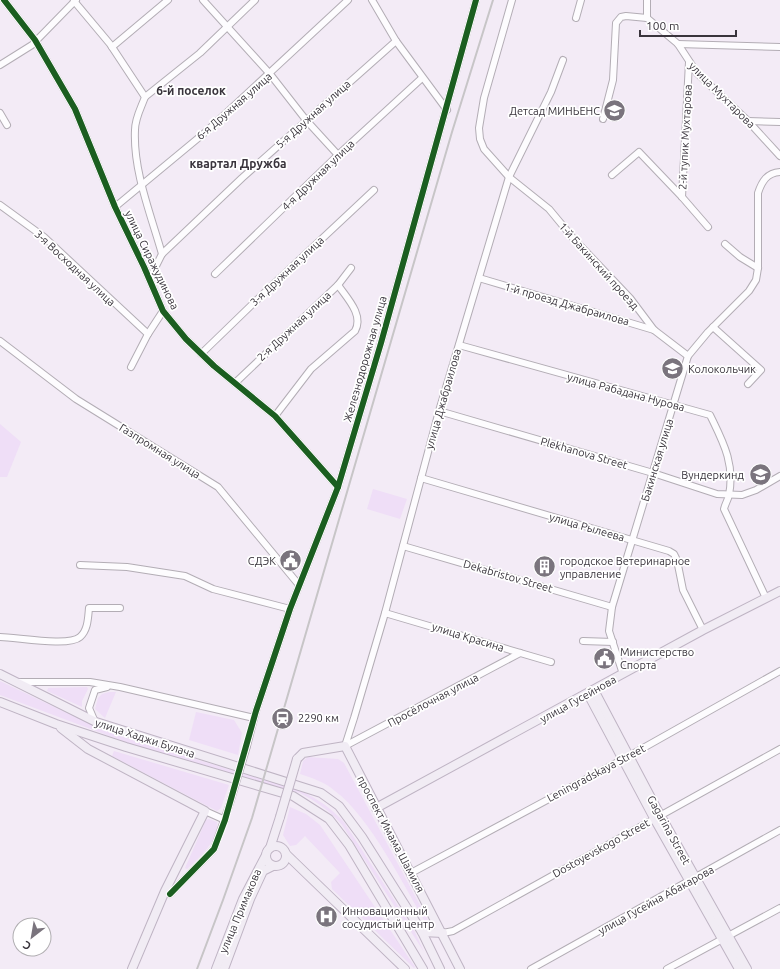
<svg xmlns="http://www.w3.org/2000/svg" width="780" height="969" viewBox="0 0 780 969" font-family="Ubuntu,sans-serif">
  <style>
    .green { fill: #efdef7 }
    .lines { fill: none; stroke-linecap: round; stroke-linejoin: round }
    .minor-casing { stroke: #b3adb5; stroke-width: 8 }
    .major-casing { stroke: #bfb4c4; stroke-width: 10 }
    .minor { stroke: #fdfcfe; stroke-width: 6 }
    .major { stroke: #f1ecf4; stroke-width: 8 }
    .rail { stroke: #c7c5c7; stroke-width: 2 }
    .minor-bridge-casing { stroke: #b3adb5; stroke-width: 8; stroke-linecap: butt }
    .major-bridge-casing { stroke: #bfb4c4; stroke-width: 10; stroke-linecap: butt }
    .minor-bridge { stroke: #fdfcfe; stroke-width: 6 }
    .major-bridge { stroke: #f1ecf4; stroke-width: 8 }
    .cycleway-casing { stroke: #fff; stroke-width: 8 }
    .cycleway { stroke: #1b5e20; stroke-width: 6 }
    .labels { text-anchor: middle; dominant-baseline: central; stroke-width: 3.5; stroke-linejoin: round; paint-order: stroke }
    .street-label { font-size: 11px; fill: #39343c; stroke: #fff }
    .poi-label { font-size: 11px; fill: #39343c; stroke: #fff; text-anchor: start }
    .neighbourhood-label { font-size: 12px; font-weight: bold; fill: #39343c; stroke: #fff }
  </style>
  <rect width="100%" height="100%" fill="#f3ebf6"/>
  <g class="green">
    <path d="M 0,424 L 21,442 L 7,477 L 0,477 Z"/>
    <path d="M 373,489 L 407,499 L 400,519 L 367,509 Z"/>
    <path d="M 0,681 L 92,725 L 129,739 L 301,791 C 318,799 331,808 344,822 L 415,932 L 424,952 L 342,825 C 330,811 317,802 300,793 L 128,743 L 0,695 Z"/>
    <path d="M 87,687 L 88,689 L 82,701 L 82,707 L 47,691 L 48,688 Z"/>
    <path d="M 109,692 L 116,692 L 105,718 L 95,709 L 98,698 L 102,694 Z"/>
    <path d="M 196,712 L 234,720 L 242,733 L 238,755 L 189,740 Z"/>
    <path d="M 114,751 L 229,785 L 221,808 L 217,811 L 112,756 Z"/>
    <path d="M 308,757 L 338,759 L 344,763 L 430,924 L 427,925 C 404,886 370,817 335,791 C 325,782 312,778 300,774 L 303,761 Z"/>
    <path d="M 290,807 L 306,814 L 320,825 L 415,967 L 414,968 L 332,889 L 331,882 L 340,873 L 305,836 L 296,845 L 290,846 L 283,835 Z"/>
    <path d="M 209,819 L 217,822 C 220,839 198,859 187,869 L 185,868 L 206,820 Z"/>
  </g>
  <g class="lines">
    <defs>
      <g id="minor">
        <path d="M 4,0 L 35,40 L 75,109 L 115,207 L 144,267 L 163,311 L 186,339 L 214,366 L 275,416 L 338,487"/>
        <path d="M 203,0 L 270,74 L 306,120 L 338,155"/>
        <path d="M 372,0 L 396,41 L 447,110"/>
        <path d="M 512,0 L 484,98 L 479,128 L 480,139 L 484,149 L 509,177 L 549,209 L 573,238 L 630,298 L 654,330 L 688,356"/>
        <path d="M 647,0 L 647,18"/>
        <path d="M 74,1 L 110,44 L 145,97 C 141,108 135,118 135,130 C 133,171 151,215 162,254 L 150,278"/>
        <path d="M 576,18 L 581,0"/>
        <path d="M 678,44 L 780,47"/>
        <path d="M 112,47 L 168,0"/>
        <path d="M 0,65 L 32,45 L 76,0"/>
        <path d="M 145,97 L 200,53 L 255,0"/>
        <path d="M 0,113 L 7,125"/>
        <path d="M 603,119 L 613,80 L 616,23 L 621,17 L 626,16 L 647,18 L 678,44 L 697,73 L 748,121 L 780,156"/>
        <path d="M 748,121 L 780,122"/>
        <path d="M 612,175 L 639,152 L 682,197 L 708,227"/>
        <path d="M 682,197 L 689,62"/>
        <path d="M 0,205 L 44,237 L 148,334"/>
        <path d="M 115,207 L 208,130 L 348,0"/>
        <path d="M 725,244 L 740,257 L 758,268"/>
        <path d="M 162,254 L 242,178 L 396,41"/>
        <path d="M 215,274 L 338,155 L 422,78"/>
        <path d="M 479,278 L 654,330"/>
        <path d="M 713,327 L 761,370 L 748,384"/>
        <path d="M 0,341 L 76,399 L 218,487 L 299,585"/>
        <path d="M 459,345 L 710,415 C 723,442 735,463 729,495 C 728,500 725,504 724,509 L 766,598"/>
        <path d="M 201,354 L 263,294 L 374,190"/>
        <path d="M 131,367 L 148,334 L 163,311"/>
        <path d="M 235,383 L 338,285 L 351,268"/>
        <path d="M 439,411 L 653,473 L 717,494 L 742,495 L 756,490 L 780,476"/>
        <path d="M 275,416 L 311,369 L 355,331 C 364,315 347,298 338,285"/>
        <path d="M 421,478 L 669,551 L 674,554 L 677,560 L 683,590 L 703,630"/>
        <path d="M 403,546 L 612,607"/>
        <path d="M 80,565 L 127,567 L 185,576 L 213,589 L 290,609"/>
        <path d="M 385,613 L 551,662"/>
        <path d="M 0,637 C 16,637 69,647 80,637 C 88,630 88,618 89,608 L 120,608"/>
        <path d="M 583,641 L 613,642"/>
        <path d="M 623,674 L 609,631 L 612,607 L 688,356 L 708,332 L 749,291 L 756,280 L 758,268 L 758,193 C 762,181 767,173 780,172"/>
        <path d="M 19,682 L 90,682 L 120,687 L 254,718"/>
        <path d="M 95,722 L 89,708 L 95,690 L 107,687"/>
        <path d="M 247,746 L 256,711 L 290,609 L 338,487 L 381,343 L 476,0"/>
        <path d="M 345,746 L 354,718 L 385,613 L 439,411 L 509,177 L 551,92 L 563,60"/>
        <path d="M 345,746 L 520,653"/>
        <path d="M 205,811 L 225,820"/>
        <path d="M 411,873 L 629,756 L 780,671"/>
        <path d="M 170,894 L 214,849 L 230,803"/>
        <path d="M 443,933 L 453,931 L 780,749"/>
        <path d="M 531,969 L 780,830"/>
        <path d="M 667,969 L 780,908"/>
      </g>
      <g id="major">
        <path d="M 0,674 L 96,722 L 321,793 L 339,806 L 362,837 L 422,932 L 440,969"/>
        <path d="M 594,690 L 658,811 L 747,969"/>
        <path d="M 588,694 L 654,818 L 739,969"/>
        <path d="M 0,702 L 56,724 L 126,747 L 293,796 L 329,819 L 349,845 L 423,969"/>
        <path d="M 61,728 L 88,749 L 205,811 L 165,891 L 132,969"/>
        <path d="M 297,759 L 303,753 L 345,746 L 460,969"/>
        <path d="M 376,808 L 703,630 L 780,591"/>
        <circle cx="276" cy="856" r="10"/>
        <path d="M 270,848 L 280,817"/>
        <path d="M 286,854 L 405,969"/>
        <path d="M 422,932 L 443,933"/>
        <path d="M 216,969 L 243,899 L 266,855"/>
        <path d="M 224,969 L 250,899 L 263,871 L 273,866"/>
      </g>
    </defs>
    <use href="#minor" class="minor-casing"/>
    <use href="#major" class="major-casing"/>
    <use href="#minor" class="minor"/>
    <use href="#major" class="major"/>
    <path class="rail" d="M 197,969 L 223,900 L 252,818 L 452,132 L 493,0"/>
    <defs>
      <path id="minor-bridge" d="M 230,803 L 247,746"/>
      <path id="major-bridge" d="M 280,817 L 297,759"/>
    </defs>
    <use href="#minor-bridge" class="minor-bridge-casing"/>
    <use href="#major-bridge" class="major-bridge-casing"/>
    <use href="#minor-bridge" class="minor-bridge"/>
    <use href="#major-bridge" class="major-bridge"/>
    <defs>
      <g id="cycleway">
        <path d="M 4,0 L 35,40 L 75,109 L 115,207 L 144,267 L 163,311 L 186,339 L 214,366 L 275,416 L 338,487"/>
        <path d="M 170,894 L 214,849 L 225,820 L 256,711 L 290,609 L 338,487 L 381,343 L 476,0"/>
      </g>
    </defs>
    <use href="#cycleway" class="cycleway-casing"/>
    <use href="#cycleway" class="cycleway"/>
  </g>
  <defs>
    <symbol id="school-disc" viewBox="-11 -11 22 22"><circle r="9.5" fill="#7a747d" stroke="#fff"/><path d="M0-5L7-2L0 1L-7-2ZM-4 1L0 2.5L4 1V4Q0 6-4 4Z" fill="#fff"/></symbol>
    <symbol id="civic-disc" viewBox="-11 -11 22 22"><circle r="9.5" fill="#7a747d" stroke="#fff"/><path d="M-.6-6.5H3V-4.5H.6V-3L4-1V1h2V6H-6V1h2V-1L-.6-3ZM-1.2 2.5V6h2.4V2.5Z" fill="#fff"/></symbol>
    <symbol id="building-disc" viewBox="-11 -11 22 22"><circle r="9.5" fill="#7a747d" stroke="#fff"/><path d="M-4-6H4V6H1V3H-1V6H-4ZM-2.5-4.3h1.7v1.8h-1.7ZM.8-4.3h1.7v1.8H.8ZM-2.5-1h1.7V.8h-1.7ZM.8-1h1.7V.8H.8Z" fill="#fff"/></symbol>
    <symbol id="station-disc" viewBox="-11 -11 22 22"><circle r="9.5" fill="#7a747d" stroke="#fff"/><path d="M-3-6H3Q5-6 5-4V2Q5 4 3 4L4.5 6H3L1.5 4h-3L-3 6H-4.5L-3 4Q-5 4-5 2V-4Q-5-6-3-6ZM-3.5-4v3h7v-3ZM-3.5 1v1.5H-2V1ZM2 1v1.5H3.5V1Z" fill="#fff"/></symbol>
    <symbol id="hospital-disc" viewBox="-11 -11 22 22"><circle r="9.5" fill="#7a747d" stroke="#fff"/><path d="M-5-5h3v3.5h4V-5h3V5h-3V1.5h-4V5h-3Z" fill="#fff"/></symbol>
  </defs>
  <g fill-rule="evenodd">
    <use href="#school-disc" x="602" y="98" width="25" height="25"/>
    <use href="#school-disc" x="660" y="356" width="25" height="25"/>
    <use href="#school-disc" x="748" y="462" width="25" height="25"/>
    <use href="#civic-disc" x="278" y="548" width="25" height="25"/>
    <use href="#building-disc" x="532" y="554" width="25" height="25"/>
    <use href="#civic-disc" x="592" y="646" width="25" height="25"/>
    <use href="#station-disc" x="270" y="706" width="25" height="25"/>
    <use href="#hospital-disc" x="314" y="904" width="25" height="25"/>
  </g>
  <g class="labels">
    <g class="street-label">
      <text transform="translate(722 95) rotate(45)">улица Мухтарова</text>
      <text transform="translate(234 106) rotate(-41)">6-я Дружная улица</text>
      <text transform="translate(313 114) rotate(-42)">5-я Дружная улица</text>
      <text transform="translate(685 137) rotate(-87)">2-й тупик Мухтарова</text>
      <text transform="translate(318 175) rotate(-44)">4-я Дружная улица</text>
      <text transform="translate(152 260) rotate(64)">улица Сиражудинова</text>
      <text transform="translate(599 266) rotate(48)">1-й Бакинский проезд</text>
      <text transform="translate(75 268) rotate(43)">3-я Восходная улица</text>
      <text transform="translate(287 271) rotate(-43)">3-я Дружная улица</text>
      <text transform="translate(567 304) rotate(16)">1-й проезд Джабраилова</text>
      <text transform="translate(294 326) rotate(-43)">2-я Дружная улица</text>
      <text transform="translate(365 359) rotate(-74)">Железнодорожная улица</text>
      <text transform="translate(626 392) rotate(15)">улица Рабадана Нурова</text>
      <text transform="translate(443 399) rotate(-74)">улица Джабраилова</text>
      <text transform="translate(160 451) rotate(32)">Газпромная улица</text>
      <text transform="translate(584 453) rotate(16)">Plekhanova Street</text>
      <text transform="translate(657 460) rotate(-73)">Бакинская улица</text>
      <text transform="translate(587 527) rotate(16)">улица Рылеева</text>
      <text transform="translate(508 576) rotate(16)">Dekabristov Street</text>
      <text transform="translate(468 637) rotate(17)">улица Красина</text>
      <text transform="translate(578 699) rotate(-29)">улица Гусейнова</text>
      <text transform="translate(433 700) rotate(-28)">Просёлочная улица</text>
      <text transform="translate(145 738) rotate(18)">улица Хаджи Булача</text>
      <text transform="translate(596 773) rotate(-28)">Leningradskaya Street</text>
      <text transform="translate(669 830) rotate(61)">Gagarina Street</text>
      <text transform="translate(391 834) rotate(62)">проспект Имама Шамиля</text>
      <text transform="translate(601 848) rotate(-29)">Dostoyevskogo Street</text>
      <text transform="translate(656 900) rotate(-29)">улица Гусейна Абакарова</text>
      <text transform="translate(240 911) rotate(-67)">улица Примакова</text>
    </g>
    <g class="poi-label">
      <text x="600" y="111" text-anchor="end">Детсад МИНЬЕНС</text>
      <text x="688" y="369">Колокольчик</text>
      <text x="744" y="475" text-anchor="end">Вундеркинд</text>
      <text x="276" y="561" text-anchor="end">СДЭК</text>
      <text x="560" y="561">городское Ветеринарное<tspan x="560" dy="13">управление</tspan></text>
      <text x="620" y="652">Министерство<tspan x="620" dy="13">Спорта</tspan></text>
      <text x="298" y="718">2290 км</text>
      <text x="342" y="911">Инновационный<tspan x="342" dy="13">сосудистый центр</tspan></text>
    </g>
    <g class="neighbourhood-label">
      <text x="191" y="90">6-й поселок</text>
      <text x="238" y="163">квартал Дружба</text>
    </g>
  </g>
  <g transform="translate(32 937) rotate(211)"><circle r="19" fill="#ffffff" stroke="#b0aeb1"/>
  <path d="M0-3L7 15L0 10L-7 15Z" fill="#7a747d"/>
  <text y="-6" font-size="11" font-weight="bold" text-anchor="middle" fill="#39343c">С</text>
  </g>
  <path d="M640 30v6h96v-6" fill="none" stroke="#39343c" stroke-width="2"/>
  <text x="646" y="30" font-size="12" fill="#39343c" stroke="#ffffff" stroke-width="3" paint-order="stroke">100 m</text>
</svg>
